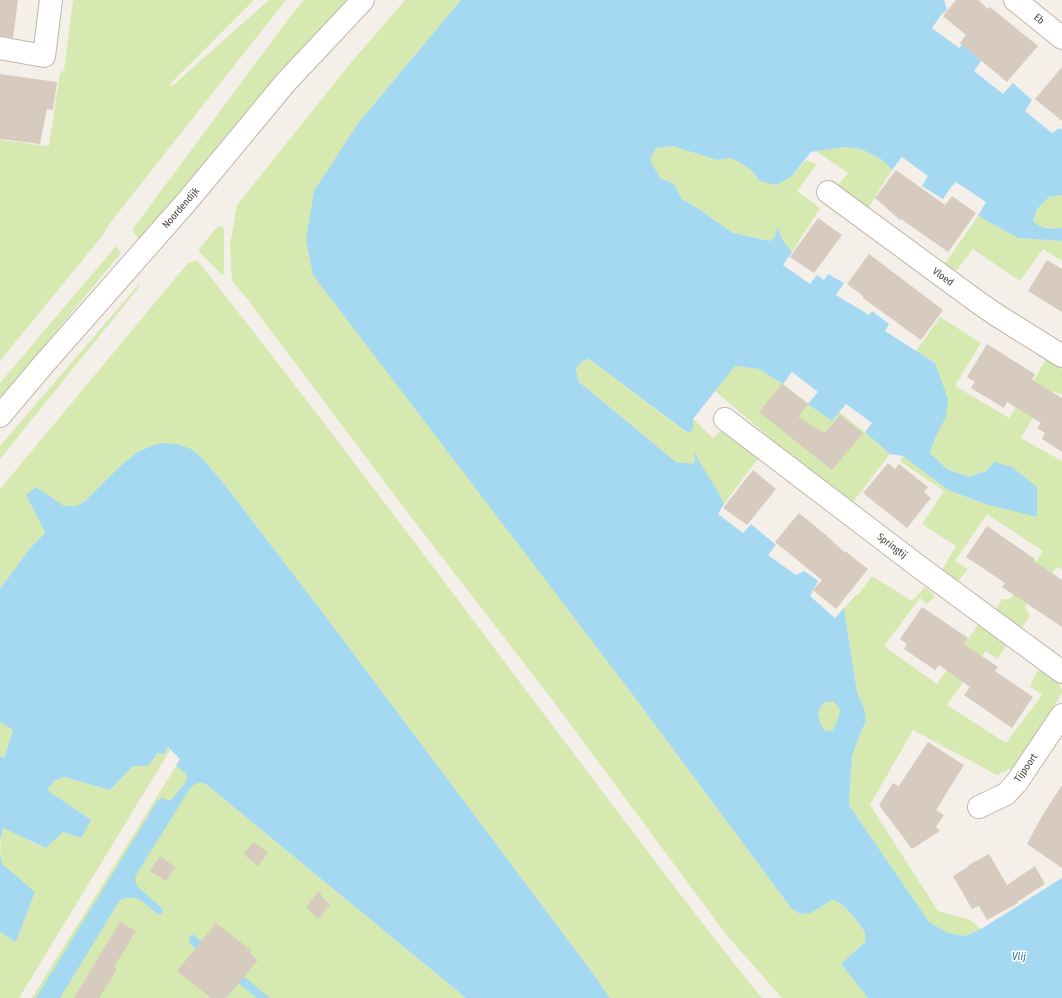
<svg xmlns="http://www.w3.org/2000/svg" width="1062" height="998" viewBox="0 0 1062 998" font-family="'Fira Sans Condensed',sans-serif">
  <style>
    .green { fill: #d5e9b1 }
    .water { fill: #a5d9f1; fill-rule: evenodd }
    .building { fill: #d6cbbe }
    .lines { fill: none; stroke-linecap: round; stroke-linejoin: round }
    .minor-casing { stroke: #c0b7ab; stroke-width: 24 }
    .tertiary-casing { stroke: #c0b7ab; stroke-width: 24 }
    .minor { stroke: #fff; stroke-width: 22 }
    .tertiary { stroke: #fff; stroke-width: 22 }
    .labels { text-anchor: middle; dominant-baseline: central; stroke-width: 3; stroke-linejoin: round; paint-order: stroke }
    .street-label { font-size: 10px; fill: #484037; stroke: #fff }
    .water-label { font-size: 11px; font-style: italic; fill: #2c7ca5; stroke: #fff }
  </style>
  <rect width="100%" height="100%" fill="#f4f0e9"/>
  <g class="green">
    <path d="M 73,0 L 254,0 L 169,85 L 172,86 L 269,0 L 286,0 L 110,223 L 103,235 L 0,361 L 0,140 L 49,146 L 60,73 L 64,70 Z"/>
    <path d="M 304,0 L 350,0 L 254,104 L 155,221 L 139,239 L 132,230 L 293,13 Z"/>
    <path d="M 405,0 L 461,0 L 359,122 L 627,687 L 791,908 L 800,914 L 811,913 L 832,900 C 845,902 857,922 865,932 L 865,942 L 841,964 L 868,998 L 782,998 L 725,933 L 554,702 L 411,517 L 248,300 L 232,281 L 230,245 L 237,205 L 349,65 Z"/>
    <path d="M 672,146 L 717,160 L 730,158 L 739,162 L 751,170 L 760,181 L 792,176 L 806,160 L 817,164 L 797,191 L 820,208 L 792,252 L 782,239 L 778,227 L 775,237 L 770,241 L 733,233 L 696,207 L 682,199 L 674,184 L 660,178 L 650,160 L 656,148 Z"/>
    <path d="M 845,147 L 861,149 L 881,159 L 892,170 L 868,208 L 836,188 L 848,173 L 816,151 Z"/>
    <path d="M 1062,195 L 1062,228 C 1051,229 1042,228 1033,222 L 1037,209 L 1049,197 Z"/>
    <path d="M 978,216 L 1018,238 L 1062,241 L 1062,261 L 1043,249 L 1020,281 L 973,249 L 956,271 L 944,265 Z"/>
    <path d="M 219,226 L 222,227 L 224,229 L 224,273 L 222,275 L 198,251 L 215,229 Z"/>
    <path d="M 116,246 L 121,253 L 0,399 L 0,383 Z"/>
    <path d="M 197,260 C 325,421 447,586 571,750 C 634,833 696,917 762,998 L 610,998 L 592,972 L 323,613 L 225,485 L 202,458 L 151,446 L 136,453 L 117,469 L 84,502 L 76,506 L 64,506 L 42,526 L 45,533 L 31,547 L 0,589 L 0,489 L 188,263 Z"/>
    <path d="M 140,283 L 139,287 L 0,459 L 0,446 Z"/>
    <path d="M 940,317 L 981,343 L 955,386 L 1009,418 L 1037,375 L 1046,359 L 1062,369 L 1062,394 L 1049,391 L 1021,438 L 1062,461 L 1062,569 L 1057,567 L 1025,607 L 1030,616 L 1020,630 L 994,613 L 1002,599 L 1011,599 L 1043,551 L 987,514 L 955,561 L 968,569 L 956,584 L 941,572 L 956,546 L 922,524 L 944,491 L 900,461 L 903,456 L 948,490 L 985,504 L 994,462 L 986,471 L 969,477 L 947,469 L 930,453 L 936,436 L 935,363 L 916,351 Z"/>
    <path d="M 589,359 L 687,433 L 693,430 L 693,419 L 713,438 L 725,428 L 759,457 L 724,504 C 716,486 703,471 695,453 L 695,459 L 693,465 L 676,462 L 578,381 L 576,367 L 582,361 Z"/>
    <path d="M 735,366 L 759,369 L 783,384 L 832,421 L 839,412 L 865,432 L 890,454 L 850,506 L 715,391 Z"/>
    <path d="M 872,576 L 912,601 L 925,587 L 935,596 L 927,604 L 920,598 L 884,646 L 937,684 L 978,625 L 1008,644 L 997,659 L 986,651 L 947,705 L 1006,743 L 1042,695 L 1030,686 L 1038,670 L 1053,675 L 1062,690 L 1062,693 L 1020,764 L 997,775 L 913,730 L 870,805 L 938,911 L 970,920 L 981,929 L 965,936 L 948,933 L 929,922 L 849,805 L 852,756 L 860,734 L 866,721 L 864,708 L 857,692 L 844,608 L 856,595 L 858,595 Z"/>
    <path d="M 833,700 L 840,709 L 838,719 L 832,731 L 824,730 L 820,722 L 818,713 L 823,703 Z"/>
    <path d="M 0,722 L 13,730 L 4,758 L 0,756 Z"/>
    <path d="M 167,747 L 170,750 L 19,998 L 0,998 L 0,932 L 16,942 L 35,892 L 1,864 C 0,851 0,840 3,828 L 46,848 L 63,831 L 91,820 L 47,790 L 54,781 L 64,777 L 110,790 L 133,766 L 148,766 L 159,753 Z"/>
    <path d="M 176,766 L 186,774 L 207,785 L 466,998 L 32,998 Z"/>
  </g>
  <g class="water">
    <path d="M 461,0 L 944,0 L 947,10 L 941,15 L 932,28 L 959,48 L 975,30 L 991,47 L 974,71 L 1003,94 L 1013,83 L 1032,100 L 1025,111 L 1052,133 L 1060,128 L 1062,130 L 1062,195 L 1049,197 L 1037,209 L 1033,221 C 1042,229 1050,229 1062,228 L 1062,241 L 1018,238 L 978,216 L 986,202 L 956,182 L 951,187 L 943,199 L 922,186 L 928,176 L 902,157 L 892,170 L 881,159 L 861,149 L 845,147 L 811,152 L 792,176 L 776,185 L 760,181 L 751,170 L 739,162 L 730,158 L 717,160 L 672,146 L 656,148 L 650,160 L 660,178 L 674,184 L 682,199 L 696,207 L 733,233 L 770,241 L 775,237 L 778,227 L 782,239 L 792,252 L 783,265 L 810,284 L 817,275 L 824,280 L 828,274 L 844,283 L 836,295 L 869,315 L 872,311 L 889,324 L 885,331 L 935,363 L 948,399 L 946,417 L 936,436 L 930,453 L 947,469 L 969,477 L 986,471 L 994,462 L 1012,467 L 1037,487 L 1037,517 L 985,504 L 948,490 L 903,456 L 890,454 L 865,432 L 872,423 L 846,404 L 832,421 L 808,404 L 818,392 L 792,372 L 783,384 L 759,369 L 735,366 L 693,419 L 693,430 L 688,433 L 589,359 L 582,361 L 576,368 L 578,381 L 676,462 L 693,464 L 695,459 L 694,451 C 703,470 716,485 724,504 L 718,514 L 743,533 L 751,524 L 776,545 L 768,555 L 796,575 L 804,571 L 818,581 L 810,596 L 835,618 L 844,608 L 857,692 L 864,708 L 866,721 L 860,734 L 852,756 L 849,805 L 929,922 L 948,933 L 965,936 L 981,929 L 1062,878 L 1062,998 L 868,998 L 841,964 L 865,942 L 865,932 C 857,922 845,902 832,900 L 811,913 L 800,914 L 791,908 L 627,687 L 313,275 L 306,240 L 314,191 L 359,122 ZM 833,701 L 840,709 L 838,719 L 832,731 L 824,730 L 820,722 L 818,713 L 823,703 Z"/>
    <path d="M 161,443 L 177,444 L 191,449 L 202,458 L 225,485 L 323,613 L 592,972 L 610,998 L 466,998 L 207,785 C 202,781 195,783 191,787 L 136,875 L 135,880 L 137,886 L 162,908 L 163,912 L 161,914 L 158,914 C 145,905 137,892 120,900 L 60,998 L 36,998 L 158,800 L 163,798 L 167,800 L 171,800 L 186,782 L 187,777 L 186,774 L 176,766 L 180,759 L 168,747 L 164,754 L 158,753 L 148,766 L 133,766 L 110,790 L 64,777 L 54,781 L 47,790 L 91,820 L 81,838 L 63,832 L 46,848 L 3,828 L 0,841 L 0,756 L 4,758 L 13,730 L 0,722 L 0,589 L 31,547 L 45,533 L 42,526 L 26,495 L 36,487 L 64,506 L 76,506 L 84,502 L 117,469 L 136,453 L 151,446 Z"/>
    <path d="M 0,853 L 2,864 L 35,892 L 16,942 L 0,932 Z"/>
    <path d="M 192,935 L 194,935 L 270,998 L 257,998 L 188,942 L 190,937 Z"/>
  </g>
  <g class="building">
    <path d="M 0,0 L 18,0 L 13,38 L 0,36 Z"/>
    <path d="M 956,0 L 978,0 L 988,9 L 990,7 L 1038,46 L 1007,82 L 960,43 L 966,35 L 943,16 Z"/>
    <path d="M 1062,67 L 1062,121 L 1035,99 Z"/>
    <path d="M 0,74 L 57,82 L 53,110 L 47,109 L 40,144 L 0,139 Z"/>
    <path d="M 896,170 L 945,205 L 952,196 L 976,213 L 948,252 L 901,219 L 900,220 L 875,198 Z"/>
    <path d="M 818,218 L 842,235 L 814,273 L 790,257 Z"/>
    <path d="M 869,254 L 943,310 L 921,340 L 863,298 L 863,296 L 847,284 Z"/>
    <path d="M 1047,260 L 1062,269 L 1062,312 L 1028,291 Z"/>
    <path d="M 987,344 L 1035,374 L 1032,380 L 1062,398 L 1062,452 L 1042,439 L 1045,433 L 1037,428 L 1041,423 L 1007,402 L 1004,408 L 971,388 L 975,382 L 967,377 Z"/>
    <path d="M 782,384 L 808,404 L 798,417 L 825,433 L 840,415 L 863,433 L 832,470 L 759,412 Z"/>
    <path d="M 888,463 L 895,469 L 899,464 L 928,487 L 924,492 L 931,498 L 907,528 L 863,493 Z"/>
    <path d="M 753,470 L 776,489 L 747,525 L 723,508 Z"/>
    <path d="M 799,513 L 826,535 L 844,552 L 845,551 L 868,569 L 836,609 L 813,590 L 822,580 L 775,542 Z"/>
    <path d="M 987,526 L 1035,559 L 1034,561 L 1062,580 L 1062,627 L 1002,587 L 1005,583 L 966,557 Z"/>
    <path d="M 922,607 L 968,638 L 964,644 L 998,667 L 995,671 L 1033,697 L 1012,728 L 964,695 L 970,687 L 939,665 L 935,670 L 904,649 L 907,644 L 900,639 Z"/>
    <path d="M 928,742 L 964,765 L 936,810 L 944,815 L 936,827 L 940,831 L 912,849 L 879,805 L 893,783 L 899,786 Z"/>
    <path d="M 1062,785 L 1062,868 L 1027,844 L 1042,816 Z"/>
    <path d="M 254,842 L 268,853 L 258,866 L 243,854 Z"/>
    <path d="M 989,854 L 1007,885 L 1035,866 L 1045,884 L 1017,902 L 1018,903 L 987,920 L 979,906 L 972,909 L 953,876 L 968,867 L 967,866 Z"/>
    <path d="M 160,856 L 175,867 L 166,881 L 150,871 Z"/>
    <path d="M 319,891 L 323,898 L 330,905 L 318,919 L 306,907 Z"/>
    <path d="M 120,922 L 136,931 L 114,967 L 117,969 L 99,998 L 74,998 Z"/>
    <path d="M 216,923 L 252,951 L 250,953 L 258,960 L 226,998 L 211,998 L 177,971 Z"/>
  </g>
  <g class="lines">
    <defs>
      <g id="minor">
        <path d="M 1015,0 L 1062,38"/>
        <path d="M 0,48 L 44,56 L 51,0"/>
        <path d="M 828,192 L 979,303 L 998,316 L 1062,356"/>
        <path d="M 725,419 L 918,566 L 1062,672"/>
        <path d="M 979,807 L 1006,794 L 1017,782 L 1062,715"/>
      </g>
      <path id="tertiary" d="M 0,416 L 43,365 L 189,199 L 286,82 L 363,0"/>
    </defs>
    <use href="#minor" class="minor-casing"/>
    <use href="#tertiary" class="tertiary-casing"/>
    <use href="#minor" class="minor"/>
    <use href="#tertiary" class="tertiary"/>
  </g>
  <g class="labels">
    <g class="street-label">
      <text transform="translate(1039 19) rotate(39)">Eb</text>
      <text transform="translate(181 208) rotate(-49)">Noordendijk</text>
      <text transform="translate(943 277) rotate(36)">Vloed</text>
      <text transform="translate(892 546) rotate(37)">Springtij</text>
      <text transform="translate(1026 768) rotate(-55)">Tijpoort</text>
    </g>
    <g class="water-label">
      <text x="1019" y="956">Vlij</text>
    </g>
  </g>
</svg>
